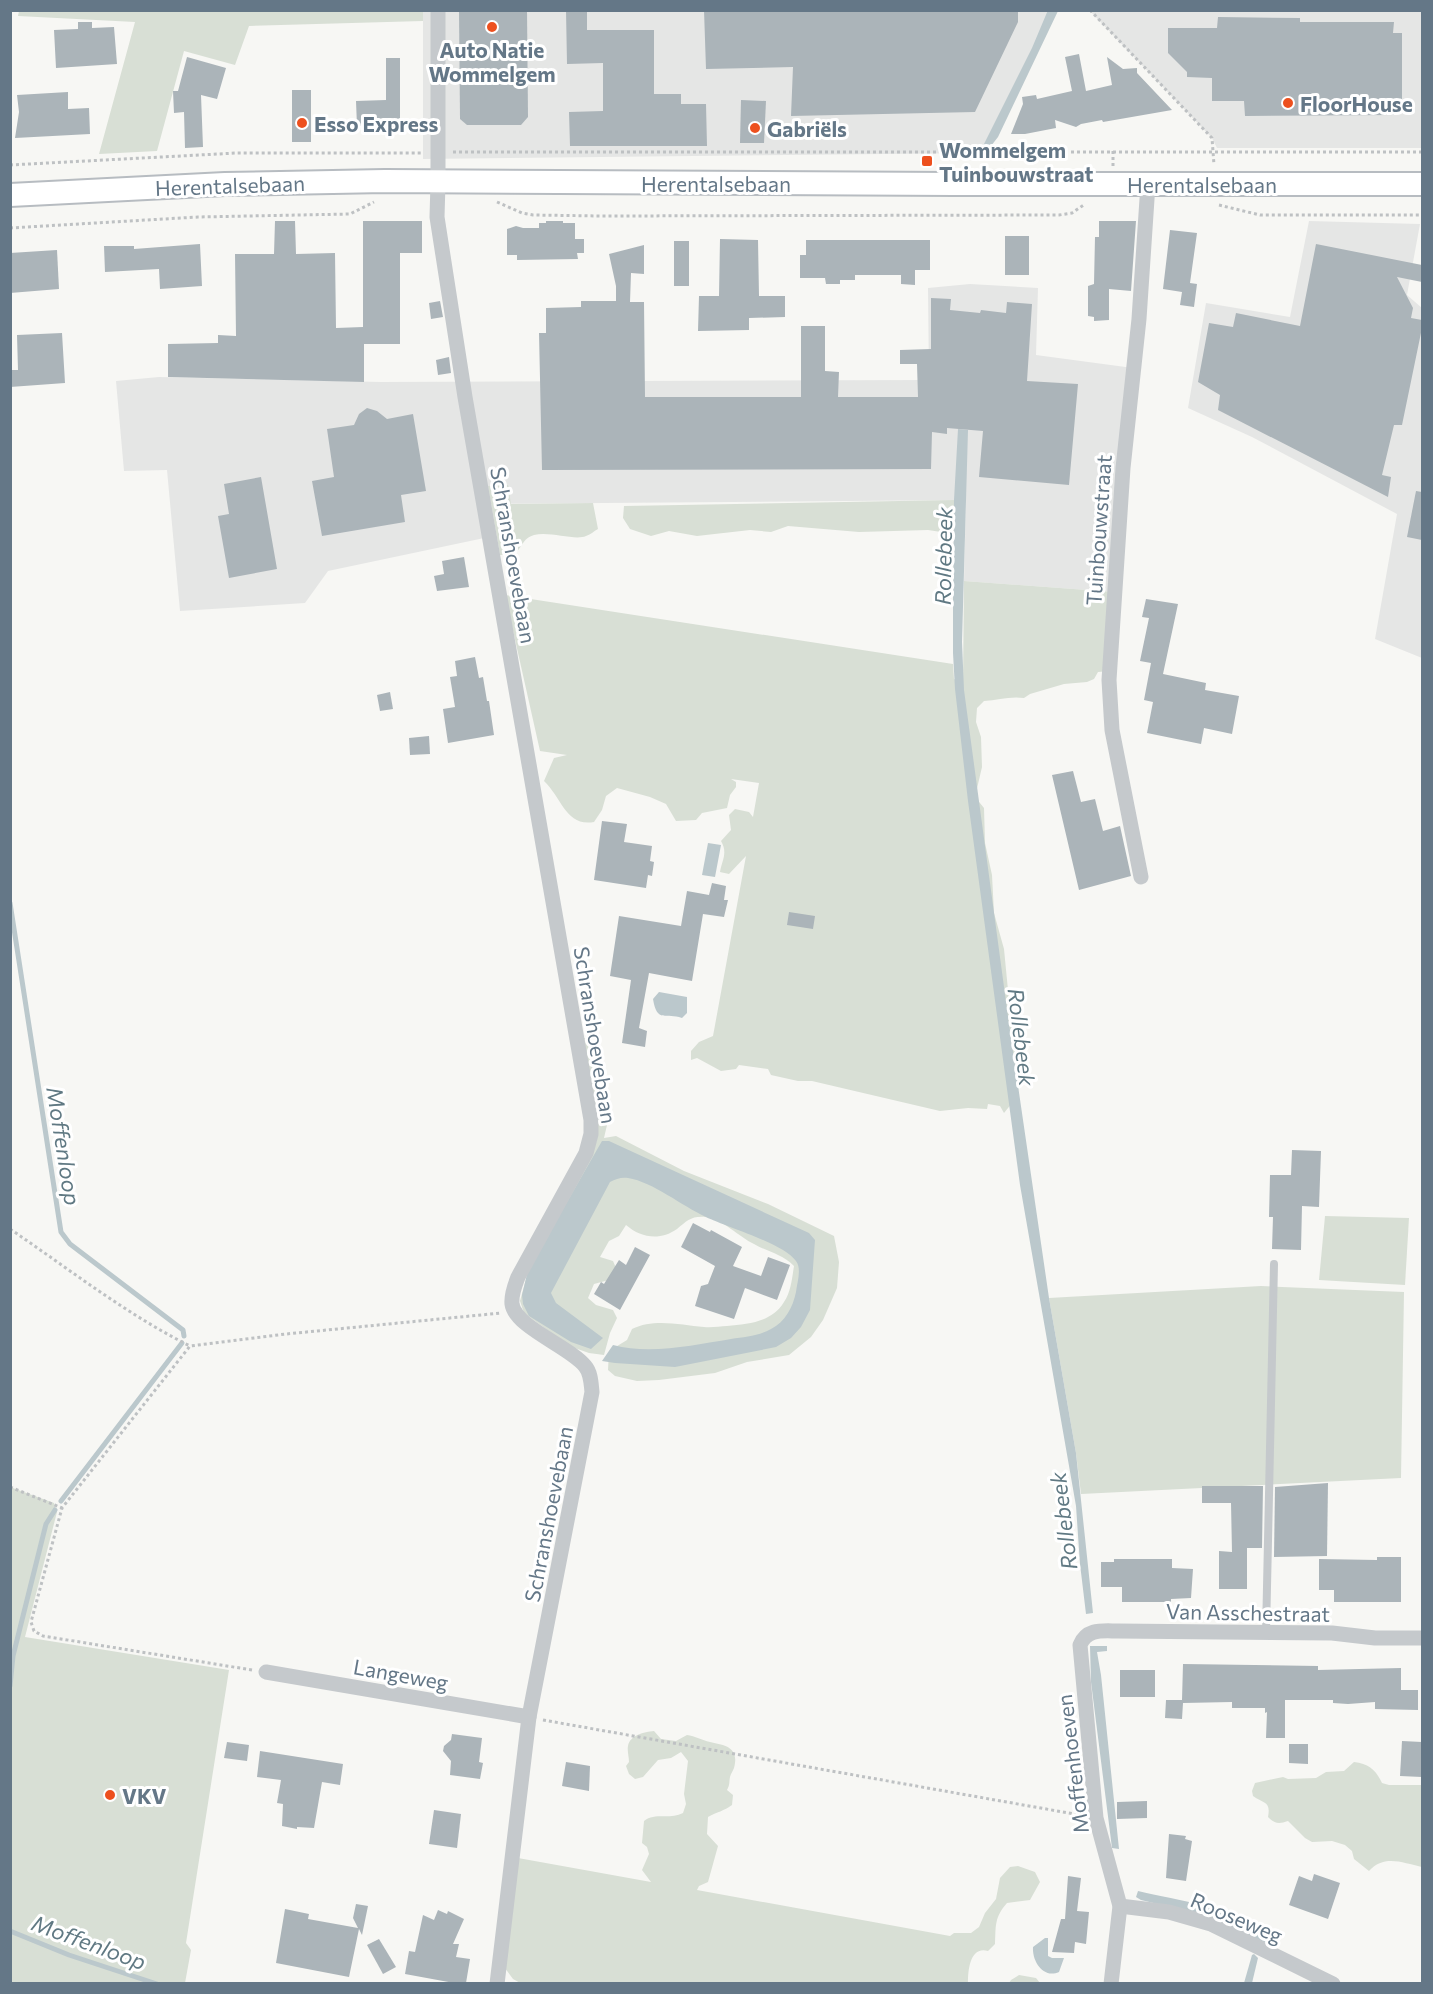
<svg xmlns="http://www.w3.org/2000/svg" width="1433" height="1994" viewBox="0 0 1433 1994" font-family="Commissioner,sans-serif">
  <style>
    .built { fill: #e5e6e5 }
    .green { fill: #d8dfd5 }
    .water { fill: #bbc8cc }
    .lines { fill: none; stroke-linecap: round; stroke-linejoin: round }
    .stream { stroke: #bbc8cc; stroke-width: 5 }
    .building { fill: #abb4b9 }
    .secondary-casing { stroke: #b7bcc1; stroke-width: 26 }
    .path { stroke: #bec1c3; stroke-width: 3; stroke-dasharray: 3 3; stroke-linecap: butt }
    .lane { stroke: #c5c9cc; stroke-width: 8 }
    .street { stroke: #c5c9cc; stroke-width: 15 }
    .secondary { stroke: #fff; stroke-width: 22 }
    .poi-dot { fill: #ed501e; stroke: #fff; stroke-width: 2 }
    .labels { text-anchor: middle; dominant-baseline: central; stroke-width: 6; stroke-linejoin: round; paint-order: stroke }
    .poi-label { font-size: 21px; font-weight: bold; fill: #647787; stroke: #fff; text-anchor: start }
    .street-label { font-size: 21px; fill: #647787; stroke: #fff }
    .water-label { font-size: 22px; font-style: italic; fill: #607983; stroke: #fff }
  </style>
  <rect width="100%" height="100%" fill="#f7f7f4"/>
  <g class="built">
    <path d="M 423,11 L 1054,11 L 982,153 L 423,159 Z"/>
    <path d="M 1090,11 L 1422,11 L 1422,148 L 1217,148 L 1212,138 Z"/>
    <path d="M 1309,221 L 1420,224 L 1407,295 L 1422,308 L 1422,658 L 1375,639 L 1397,514 L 1252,437 L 1188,408 L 1206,303 L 1290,317 Z"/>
    <path d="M 970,284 L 1038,288 L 1036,355 L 1133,368 L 1114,592 L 964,581 L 966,500 L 484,504 L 489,537 L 328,571 L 305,603 L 180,611 L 167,470 L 124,471 L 116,381 L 159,377 L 381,382 L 929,380 L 928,288 Z"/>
  </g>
  <g class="green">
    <path d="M 19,11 L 423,10 L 423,21 L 249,26 L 235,65 L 184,51 L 157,151 L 99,154 L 135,22 L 18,16 Z"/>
    <path d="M 508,485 L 511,504 L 593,503 L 598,529 C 594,531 590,535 586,536 C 575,541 550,531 534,535 C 517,540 526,556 500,555 L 488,486 Z"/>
    <path d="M 954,500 L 954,534 L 928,530 L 859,532 L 788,526 L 771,532 L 750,530 L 697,536 L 669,531 L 651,536 L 630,529 L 623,518 L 624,506 Z"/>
    <path d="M 964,581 L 1114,592 L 1110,671 L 1098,672 L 1094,679 L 1087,682 L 1064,684 L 1030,694 L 1024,698 C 1010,696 998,700 984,701 L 977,708 L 976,722 L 981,737 L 982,767 L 975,797 L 984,808 L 985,843 L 992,875 L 994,913 L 1004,949 L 1011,1021 L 1016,1054 L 1022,1075 L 1016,1098 L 1004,1113 L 1000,1106 L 988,1104 L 987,1109 L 968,1108 L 940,1111 L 812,1081 L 798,1081 L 771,1075 L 768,1069 L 739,1065 L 736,1069 L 721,1071 L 697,1058 L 691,1060 L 691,1051 L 699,1042 L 713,1036 L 746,856 L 729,874 L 720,872 C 722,860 728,853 721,841 L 731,830 L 729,815 L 735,809 L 749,812 L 753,817 L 759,783 L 731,779 L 736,782 L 736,787 L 730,795 L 727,808 L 702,813 L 696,820 L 676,821 L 666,804 L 650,797 L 617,788 L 606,796 L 602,810 L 594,822 C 566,827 562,798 544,781 L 554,758 L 567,755 L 540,751 L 505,595 L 953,664 L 954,679 L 963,682 Z"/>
    <path d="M 584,1038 L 590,1039 L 607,1125 L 604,1138 L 616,1136 L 684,1171 L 768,1204 L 834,1236 L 839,1262 L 837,1288 L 823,1320 L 811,1337 L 789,1355 L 747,1362 L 715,1373 L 659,1380 L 637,1381 L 615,1376 L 608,1370 L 609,1351 L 627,1340 L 632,1329 C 654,1318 681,1325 704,1327 C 712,1328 720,1326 727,1326 C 749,1324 772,1322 784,1302 C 791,1292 792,1278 794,1266 C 782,1254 768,1252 754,1244 C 739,1237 723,1219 705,1217 C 691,1216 687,1221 677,1229 C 660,1241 641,1238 626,1225 L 619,1236 L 609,1241 L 600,1257 L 613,1261 L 620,1277 L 594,1284 L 588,1298 L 596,1305 L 613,1310 L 617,1318 L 610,1333 L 604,1355 L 589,1353 L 569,1346 L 524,1313 L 520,1301 L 532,1258 L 597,1140 Z"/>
    <path d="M 1325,1216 L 1409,1218 L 1405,1285 L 1319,1280 Z"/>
    <path d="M 1261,1286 L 1404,1292 L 1401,1478 L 1081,1494 L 1076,1453 L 1049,1298 Z"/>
    <path d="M 10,1487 L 54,1503 L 57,1512 L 25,1637 L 229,1670 L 186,1943 L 191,1950 L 185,1983 L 11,1983 Z"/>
    <path d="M 654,1731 L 661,1739 L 676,1741 L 687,1735 C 695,1736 702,1740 710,1742 C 723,1745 740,1746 734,1768 C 733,1771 731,1773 730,1777 C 729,1782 730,1785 727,1790 L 733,1795 L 732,1805 C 724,1811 717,1812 708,1817 L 707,1834 L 718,1846 L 708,1882 L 699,1886 L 697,1890 L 950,1936 L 954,1933 L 971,1933 L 979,1927 L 985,1913 L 996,1899 L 1000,1878 L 1010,1867 L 1018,1866 L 1035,1872 L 1040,1882 L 1030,1900 L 1007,1903 C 994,1918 996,1926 995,1944 L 988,1951 C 970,1946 968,1970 968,1983 L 522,1984 L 513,1979 L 505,1968 L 518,1858 L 651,1882 L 642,1870 L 649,1854 L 647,1847 L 642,1843 L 644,1821 C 655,1812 670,1820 683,1813 L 686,1804 L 684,1794 L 688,1761 L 681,1752 L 671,1758 L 658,1760 L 643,1777 L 635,1779 L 629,1774 L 626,1766 L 629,1762 C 629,1757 627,1750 628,1746 C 630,1735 644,1732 654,1731 Z"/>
    <path d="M 1354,1762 C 1369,1764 1376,1770 1382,1783 L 1389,1785 L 1422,1785 L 1422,1867 C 1403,1863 1384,1854 1369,1871 L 1354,1859 L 1352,1851 L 1345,1845 L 1332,1841 L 1312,1842 L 1305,1838 L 1288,1821 C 1279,1824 1275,1824 1268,1817 C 1271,1801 1264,1804 1253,1796 L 1252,1791 L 1255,1783 L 1283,1777 L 1288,1779 L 1316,1778 L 1326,1772 L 1344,1771 Z"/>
    <path d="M 1019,1975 L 1036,1978 L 1040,1983 L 1009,1983 L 1011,1980 Z"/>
  </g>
  <g class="water">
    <path d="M 1048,10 L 1058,11 L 998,137 L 991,146 L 983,146 L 1032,48 Z"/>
    <path d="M 958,429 L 968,430 L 962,642 L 964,690 L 1009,1024 L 1049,1298 L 1076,1453 L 1093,1613 L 1086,1614 L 1080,1564 L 1076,1506 L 1020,1185 L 968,801 L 955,689 L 953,653 L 953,599 L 954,500 Z"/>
    <path d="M 708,843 L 721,845 L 715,877 L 702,875 Z"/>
    <path d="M 659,992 L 687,997 L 687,1013 L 682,1018 C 666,1012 657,1024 653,999 Z"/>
    <path d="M 602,1141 L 609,1141 L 809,1233 L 815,1240 L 810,1310 L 801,1327 L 791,1338 L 776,1347 L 675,1367 L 615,1363 L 602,1361 L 613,1345 C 650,1355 694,1345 731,1339 C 745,1337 759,1336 771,1329 C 785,1322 793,1307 796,1292 C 797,1283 802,1269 796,1261 C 783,1243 726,1227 706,1217 C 682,1206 653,1182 628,1178 C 621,1177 616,1179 610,1182 L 551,1293 L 556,1303 L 603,1338 L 591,1349 L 571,1342 L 529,1316 L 523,1304 L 522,1295 L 528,1270 Z"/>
    <path d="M 1090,1646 L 1107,1646 L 1107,1651 L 1097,1652 L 1101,1675 L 1119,1849 L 1112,1848 L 1091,1682 Z"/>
    <path d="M 1138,1891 C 1176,1900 1242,1909 1271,1934 L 1266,1943 L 1191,1912 L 1141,1900 L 1136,1897 Z"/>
    <path d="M 1045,1938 L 1048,1938 L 1048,1956 L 1052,1958 L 1064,1958 L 1059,1972 C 1043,1979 1032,1961 1033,1947 Z"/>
    <path d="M 1254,1954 L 1258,1958 L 1252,1983 L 1244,1983 L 1252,1955 Z"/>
  </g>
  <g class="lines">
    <g class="stream">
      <path d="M 10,903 L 61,1232 L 70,1244 L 183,1330 L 184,1336"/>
      <path d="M 61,1501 L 182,1343"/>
      <path d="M 10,1686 L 13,1656 L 46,1524 L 55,1510"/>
      <path d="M 10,1931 L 69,1955 L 157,1984"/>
    </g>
  </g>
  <g class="building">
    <path d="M 459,10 L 527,10 L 528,117 L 521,125 L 467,125 L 460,119 Z"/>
    <path d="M 566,10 L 587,10 L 587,30 L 654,30 L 654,94 L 681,94 L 681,104 L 706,104 L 707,146 L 570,146 L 569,112 L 603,111 L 603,63 L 567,64 Z"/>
    <path d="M 704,10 L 1018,10 L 1018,22 L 975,112 L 791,116 L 793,67 L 706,69 Z"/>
    <path d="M 1218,17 L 1300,18 L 1300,22 L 1394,22 L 1393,33 L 1402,33 L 1402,104 L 1398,104 L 1397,115 L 1245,116 L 1244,101 L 1212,101 L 1212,78 L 1187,77 L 1187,72 L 1168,53 L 1168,28 L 1217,28 Z"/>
    <path d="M 78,22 L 92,22 L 92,28 L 114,27 L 117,64 L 56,68 L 54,30 L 78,29 Z"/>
    <path d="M 1079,54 L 1086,91 L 1112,85 L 1107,57 L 1123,69 L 1137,68 L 1137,73 L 1172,110 L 1103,122 L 1102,120 L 1081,124 L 1076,127 L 1055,120 L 1056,128 L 1025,134 L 1011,134 L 1023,104 L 1022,97 L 1036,95 L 1037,99 L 1072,91 L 1065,57 Z"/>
    <path d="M 187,57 L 226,68 L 217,99 L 201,95 L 203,147 L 185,148 L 184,112 L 174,113 L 173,91 L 178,91 Z"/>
    <path d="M 386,58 L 400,58 L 400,134 L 386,134 L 386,125 L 357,126 L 356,101 L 386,100 Z"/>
    <rect x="292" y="90" width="19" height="52"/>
    <path d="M 68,92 L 68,109 L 89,108 L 90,134 L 15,138 L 19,112 L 17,95 Z"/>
    <path d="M 741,100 L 766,101 L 764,143 L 740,143 Z"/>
    <path d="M 275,221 L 295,221 L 296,254 L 335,253 L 336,328 L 363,327 L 363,221 L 422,221 L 422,253 L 400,253 L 400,344 L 364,344 L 364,382 L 168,377 L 168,344 L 218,343 L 218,335 L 236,336 L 235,254 L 274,254 Z"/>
    <path d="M 546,221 L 563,221 L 563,223 L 575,223 L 575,239 L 584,239 L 584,253 L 577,253 L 578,259 L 517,260 L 517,255 L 507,255 L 507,229 L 516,226 L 523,228 L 539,228 L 539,223 L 546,223 Z"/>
    <path d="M 1099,221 L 1136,221 L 1131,291 L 1109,289 L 1109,320 L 1094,321 L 1094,317 L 1088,316 L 1088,286 L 1094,284 L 1095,237 L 1099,237 Z"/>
    <path d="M 1170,230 L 1197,233 L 1190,283 L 1197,284 L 1194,307 L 1180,305 L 1182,292 L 1163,289 Z"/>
    <rect x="1005" y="236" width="24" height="39"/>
    <path d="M 720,239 L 758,240 L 759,296 L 785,296 L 785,317 L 749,318 L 749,330 L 698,331 L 699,296 L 719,296 Z"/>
    <path d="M 806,240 L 930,240 L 930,270 L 915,270 L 915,285 L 901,284 L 901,275 L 855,275 L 855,280 L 840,280 L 840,284 L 826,284 L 825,278 L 800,278 L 800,255 L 806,255 Z"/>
    <rect x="674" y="241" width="15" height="45"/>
    <path d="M 200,244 L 202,286 L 160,289 L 159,269 L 105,272 L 104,246 L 134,246 L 134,249 Z"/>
    <path d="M 1316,244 L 1422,265 L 1422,282 L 1397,277 L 1413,308 L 1411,318 L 1422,320 L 1422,328 L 1402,425 L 1394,425 L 1382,475 L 1391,477 L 1388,497 L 1218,410 L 1220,395 L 1198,382 L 1209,323 L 1233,327 L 1236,313 L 1300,326 Z"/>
    <path d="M 644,245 L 644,274 L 631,273 L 630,302 L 644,302 L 645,397 L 801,397 L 801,326 L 825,326 L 825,371 L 839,372 L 838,397 L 918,397 L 917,364 L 900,364 L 900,350 L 931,349 L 931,298 L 951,299 L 950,310 L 980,313 L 981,310 L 1006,313 L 1007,302 L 1032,304 L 1027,381 L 1078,384 L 1069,485 L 979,477 L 983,431 L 947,428 L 947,434 L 932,432 L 931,469 L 542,470 L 539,333 L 546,333 L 546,308 L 581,307 L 581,301 L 616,301 L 616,286 L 609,254 Z"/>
    <path d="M 57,250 L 59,289 L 10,293 L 10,253 Z"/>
    <path d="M 440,301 L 443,317 L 431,319 L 429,303 Z"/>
    <path d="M 62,333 L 65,383 L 10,387 L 10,370 L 18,370 L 17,335 Z"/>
    <path d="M 449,357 L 451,373 L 438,375 L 436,360 Z"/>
    <path d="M 367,408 L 377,411 L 387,419 L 413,414 L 426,491 L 401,495 L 405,522 L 322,536 L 312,481 L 334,477 L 327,429 L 354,425 L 359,414 Z"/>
    <path d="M 261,477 L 277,569 L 229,578 L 218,516 L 229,514 L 224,484 Z"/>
    <path d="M 1416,491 L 1422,492 L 1422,540 L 1407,537 Z"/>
    <path d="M 464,557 L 469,587 L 437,591 L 434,576 L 444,574 L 442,561 Z"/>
    <path d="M 1146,599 L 1178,604 L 1163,674 L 1206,683 L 1205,690 L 1239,696 L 1232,734 L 1204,728 L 1201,744 L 1147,733 L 1153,702 L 1144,700 L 1151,663 L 1140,661 L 1149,618 L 1142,617 Z"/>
    <path d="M 475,657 L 479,678 L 483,677 L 487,701 L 489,701 L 494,735 L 448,743 L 443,709 L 455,707 L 450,677 L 457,676 L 455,661 Z"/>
    <path d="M 390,692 L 393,709 L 380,711 L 377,695 Z"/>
    <path d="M 429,736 L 430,754 L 410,755 L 409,738 Z"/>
    <path d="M 1073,771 L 1081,802 L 1095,799 L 1103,831 L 1120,826 L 1131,876 L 1079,890 L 1052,775 Z"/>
    <path d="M 602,821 L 627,824 L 624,842 L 652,846 L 650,861 L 654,862 L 652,876 L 648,875 L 646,888 L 594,880 Z"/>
    <path d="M 712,883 L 726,886 L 724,900 L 728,900 L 724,917 L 703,914 L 692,981 L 649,973 L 639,1028 L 647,1031 L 645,1047 L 622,1043 L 631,980 L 610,976 L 619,916 L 681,926 L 687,891 L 709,895 Z"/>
    <path d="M 789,912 L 815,916 L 813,929 L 787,925 Z"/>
    <path d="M 1292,1150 L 1321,1151 L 1319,1207 L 1302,1206 L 1301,1250 L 1272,1249 L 1273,1217 L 1269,1217 L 1270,1175 L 1291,1175 Z"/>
    <path d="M 693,1223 L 710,1232 L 711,1230 L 742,1247 L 733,1266 L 761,1276 L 768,1257 L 790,1265 L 777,1300 L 745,1288 L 734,1319 L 695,1306 L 701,1286 L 708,1284 L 715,1266 L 681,1247 Z"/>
    <path d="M 635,1247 L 650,1255 L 620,1310 L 594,1294 L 601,1282 L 604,1284 L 619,1260 L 626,1265 Z"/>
    <path d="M 1328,1483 L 1327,1556 L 1274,1557 L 1275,1487 Z"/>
    <path d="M 1202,1486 L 1263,1486 L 1262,1548 L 1247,1548 L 1247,1589 L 1219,1589 L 1219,1551 L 1232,1552 L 1231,1503 L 1202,1503 Z"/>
    <path d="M 1377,1557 L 1401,1557 L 1401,1602 L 1334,1602 L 1334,1590 L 1319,1590 L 1319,1559 L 1377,1560 Z"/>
    <path d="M 1114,1559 L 1172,1559 L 1172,1568 L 1193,1569 L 1191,1598 L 1171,1599 L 1171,1602 L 1122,1602 L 1122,1587 L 1101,1587 L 1101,1562 L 1114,1562 Z"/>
    <path d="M 1183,1664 L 1318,1666 L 1318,1670 L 1401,1668 L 1401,1690 L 1418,1690 L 1418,1710 L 1375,1709 L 1375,1702 L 1348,1704 L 1333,1703 L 1333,1700 L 1285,1700 L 1285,1738 L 1266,1738 L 1267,1712 L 1265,1713 L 1265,1708 L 1232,1708 L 1232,1702 L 1183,1703 L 1182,1719 L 1165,1718 L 1166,1700 L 1182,1700 Z"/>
    <rect x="1120" y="1670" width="35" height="27"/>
    <path d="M 452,1734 L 482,1738 L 479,1762 L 483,1763 L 480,1779 L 450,1775 L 451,1761 L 443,1751 L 444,1746 L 451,1740 Z"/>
    <path d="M 1402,1741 L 1422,1742 L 1422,1777 L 1400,1776 Z"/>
    <path d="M 227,1742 L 249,1745 L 247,1761 L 224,1758 Z"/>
    <path d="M 1289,1744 L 1308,1744 L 1308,1764 L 1289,1763 Z"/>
    <path d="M 260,1751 L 343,1764 L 340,1785 L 322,1782 L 314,1828 L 297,1827 L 297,1829 L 282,1826 L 283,1804 L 277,1803 L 281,1780 L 257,1777 Z"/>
    <path d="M 566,1762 L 590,1766 L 589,1791 L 562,1786 Z"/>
    <path d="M 1147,1801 L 1147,1818 L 1117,1819 L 1117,1802 Z"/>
    <path d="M 434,1810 L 461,1814 L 457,1848 L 429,1844 Z"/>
    <path d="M 1169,1834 L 1186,1836 L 1185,1839 L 1192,1841 L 1186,1881 L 1166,1878 Z"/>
    <path d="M 1314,1874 L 1340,1883 L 1328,1919 L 1289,1905 L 1299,1876 L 1312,1881 Z"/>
    <path d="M 1068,1876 L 1081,1878 L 1077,1911 L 1089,1912 L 1086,1944 L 1075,1942 L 1074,1953 L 1052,1952 L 1061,1919 L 1065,1919 Z"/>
    <path d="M 356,1904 L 368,1906 L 362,1935 L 359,1929 L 349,1977 L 276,1963 L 285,1909 L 309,1914 L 308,1919 L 358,1928 L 353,1918 Z"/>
    <path d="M 438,1910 L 447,1914 L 448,1911 L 464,1919 L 453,1944 L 459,1944 L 456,1957 L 470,1959 L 466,1983 L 454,1983 L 405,1974 L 409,1951 L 415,1952 L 423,1915 L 434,1920 Z"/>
    <path d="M 379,1939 L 396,1967 L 383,1974 L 367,1945 Z"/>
  </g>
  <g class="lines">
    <defs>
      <path id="secondary" d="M 10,195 L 225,184 L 385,181 L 954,184 L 1422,184"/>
    </defs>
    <use href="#secondary" class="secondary-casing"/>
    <g class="path">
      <path d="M 1090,10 L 1212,138 L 1214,165"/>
      <path d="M 453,152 L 1422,152"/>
      <path d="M 10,165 L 237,153 L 422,153"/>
      <path d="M 1113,166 L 1113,151"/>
      <path d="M 497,202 L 522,213 L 533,215 L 601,216 L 1059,215 L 1072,213 L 1085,204"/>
      <path d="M 1219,205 L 1260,215 L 1422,215"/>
      <path d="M 10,228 L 198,217 L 350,214 L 374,202"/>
      <path d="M 10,1229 C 69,1269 126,1314 190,1346"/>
      <path d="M 10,1487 L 62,1508"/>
      <path d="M 252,1670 L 43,1636 L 34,1631 L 31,1622 L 62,1508 L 190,1346 L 286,1334 L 501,1313"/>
      <path d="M 543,1720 L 1080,1815"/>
    </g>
    <path class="lane" d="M 1266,1633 L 1274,1264"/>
    <g class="street">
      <path d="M 438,10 L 438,183 L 437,217 L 465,397 L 591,1120 L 591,1134 L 586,1153 L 518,1277 C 515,1285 511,1294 512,1304 C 515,1327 570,1347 585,1366 C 591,1373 591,1383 592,1392 L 529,1717 L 497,1984"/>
      <path d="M 1141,877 L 1112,730 L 1109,680 L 1123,468 L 1139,319 L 1148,184"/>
      <path d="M 266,1672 L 529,1717"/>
      <path d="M 1120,1906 L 1169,1912 L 1211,1924 L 1333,1984"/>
      <path d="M 1111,1984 L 1120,1906 L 1096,1818 L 1080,1645 C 1087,1628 1103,1631 1118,1631 L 1332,1633 L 1375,1638 L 1422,1638"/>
    </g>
    <use href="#secondary" class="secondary"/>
  </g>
  <g class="poi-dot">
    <circle cx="492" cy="27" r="6"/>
    <circle cx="1288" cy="103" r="6"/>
    <circle cx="302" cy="123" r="6"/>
    <circle cx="755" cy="128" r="6"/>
    <rect x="921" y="155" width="12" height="12" rx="3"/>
    <circle cx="110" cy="1795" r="6"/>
  </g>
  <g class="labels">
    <g class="poi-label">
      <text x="492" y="49" text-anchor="middle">Auto Natie<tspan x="492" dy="24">Wommelgem</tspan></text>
      <text x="1300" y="103">FloorHouse</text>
      <text x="314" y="123">Esso Express</text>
      <text x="767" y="128">Gabriëls</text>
      <text x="939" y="149">Wommelgem<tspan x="939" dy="24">Tuinbouwstraat</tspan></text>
      <text x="122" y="1795">VKV</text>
    </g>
    <g class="street-label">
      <text x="716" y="183">Herentalsebaan</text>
      <text x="1202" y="184">Herentalsebaan</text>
      <text transform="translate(230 185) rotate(-2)">Herentalsebaan</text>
      <text transform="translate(1098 530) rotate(-86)">Tuinbouwstraat</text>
      <text transform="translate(514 555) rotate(80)">Schranshoevebaan</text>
      <text transform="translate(596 1035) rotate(81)">Schranshoevebaan</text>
      <text transform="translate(548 1514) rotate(-79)">Schranshoevebaan</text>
      <text transform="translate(1248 1612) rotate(1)">Van Asschestraat</text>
      <text transform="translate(401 1674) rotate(10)">Langeweg</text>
      <text transform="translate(1072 1764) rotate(-97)">Moffenhoeven</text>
      <text transform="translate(1237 1917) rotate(23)">Rooseweg</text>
    </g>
    <g class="water-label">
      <text transform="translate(943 556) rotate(-89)">Rollebeek</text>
      <text transform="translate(1022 1037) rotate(83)">Rollebeek</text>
      <text transform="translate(64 1146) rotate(81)">Moffenloop</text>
      <text transform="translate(1063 1521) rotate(-97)">Rollebeek</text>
      <text transform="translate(89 1942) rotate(20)">Moffenloop</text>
    </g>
  </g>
  <rect width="1433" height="1994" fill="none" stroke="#647787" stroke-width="24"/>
</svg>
